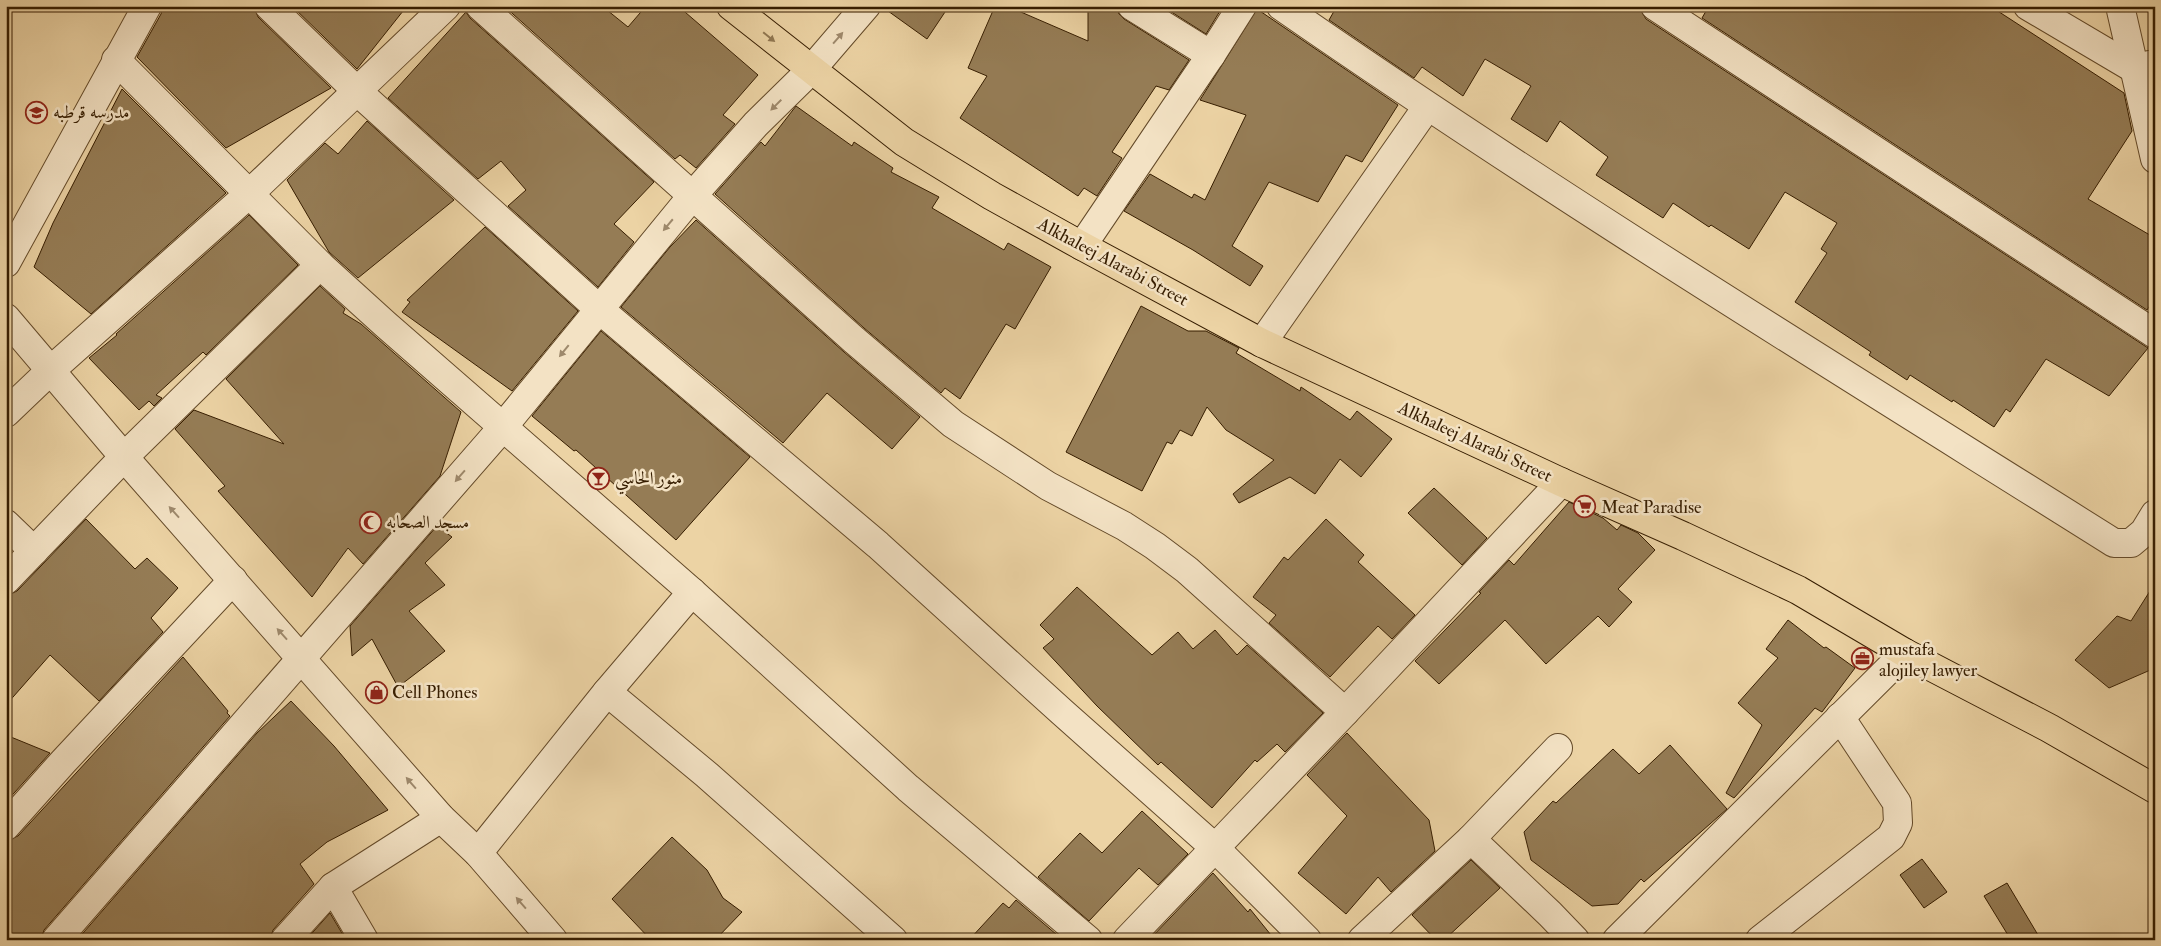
<svg xmlns="http://www.w3.org/2000/svg" width="2161" height="946" viewBox="0 0 2161 946" font-family="'IM FELL Double Pica',Amiri,serif">
  <style>
    .building { fill: #957c55; stroke: #361d00 }
    .lines { fill: none; stroke-linecap: round; stroke-linejoin: round }
    .minor-casing { stroke: #644a29; stroke-width: 30 }
    .major-casing { stroke: #361d00; stroke-width: 30 }
    .minor { stroke: #f3e2c4; stroke-width: 28 }
    .major { stroke: #ecd3a4; stroke-width: 28 }
    .oneway { fill: #917852 }
    .oneway2 { fill: #9e896c }
    .labels { text-anchor: middle; dominant-baseline: central; stroke-width: 5; stroke-linejoin: round; paint-order: stroke }
    .poi-label { font-size: 18px; fill: #361d00; stroke: #f3e2c4; text-anchor: start }
    .street-label { font-size: 18px; fill: #361d00; stroke: #f3e2c4 }
  </style>
  <rect width="100%" height="100%" fill="#ecd3a4"/>
  <filter id="stains"><feTurbulence type="fractalNoise" baseFrequency=".004" numOctaves="4"/><feColorMatrix values="0 0 0 0 .2 0 0 0 0 .09 0 0 0 0 .02 0 0 0 .5 -.17"/></filter>
  <radialGradient id="worn" r=".72"><stop offset=".6" stop-color="#630" stop-opacity="0"/><stop offset="1" stop-color="#630" stop-opacity=".3"/></radialGradient>
  <g class="building">
    <path d="M 163,6 L 254,6 L 258,17 L 331,88 L 226,148 L 137,57 L 161,14 Z"/>
    <path d="M 292,6 L 407,6 L 357,69 Z"/>
    <path d="M 504,6 L 602,6 L 628,27 L 646,6 L 678,6 L 758,75 L 723,115 L 735,124 L 696,168 L 680,155 L 675,159 Z"/>
    <path d="M 881,6 L 949,6 L 927,39 Z"/>
    <path d="M 995,6 L 1007,6 L 1088,41 L 1088,6 L 1116,6 L 1119,14 L 1124,19 L 1189,60 L 1169,90 L 1156,86 L 1112,152 L 1122,158 L 1097,196 L 1084,188 L 1078,196 L 960,118 L 987,76 L 968,68 Z"/>
    <path d="M 1162,6 L 1223,6 L 1206,34 Z"/>
    <path d="M 1337,6 L 1636,6 L 1640,9 L 1646,19 L 2148,348 L 2109,396 L 2046,359 L 2010,412 L 2006,409 L 1994,427 L 1953,400 L 1952,402 L 1910,375 L 1907,380 L 1869,355 L 1871,352 L 1795,302 L 1827,253 L 1821,249 L 1837,223 L 1785,192 L 1749,249 L 1711,225 L 1709,227 L 1673,203 L 1663,218 L 1596,175 L 1608,157 L 1560,121 L 1547,142 L 1511,119 L 1531,86 L 1485,59 L 1463,96 L 1422,67 L 1414,78 L 1329,20 Z"/>
    <path d="M 1709,6 L 1990,6 L 2124,93 L 2132,131 L 2088,199 L 2155,238 L 2155,298 L 2147,310 L 1702,18 Z"/>
    <path d="M 1257,9 L 1398,105 L 1362,162 L 1346,155 L 1318,202 L 1269,182 L 1232,246 L 1263,266 L 1250,286 L 1193,250 L 1124,211 L 1150,174 L 1192,198 L 1194,194 L 1205,200 L 1246,115 L 1200,100 Z"/>
    <path d="M 466,12 L 470,18 L 654,182 L 614,224 L 634,242 L 598,287 L 508,206 L 526,190 L 501,161 L 478,179 L 388,98 Z"/>
    <path d="M 122,89 L 226,193 L 91,314 L 34,267 L 53,223 Z"/>
    <path d="M 796,106 L 852,146 L 854,142 L 893,168 L 891,172 L 939,197 L 932,208 L 1004,250 L 1008,243 L 1051,267 L 1015,329 L 1006,324 L 960,399 L 945,388 L 941,393 L 864,328 L 715,194 L 761,142 L 765,146 Z"/>
    <path d="M 367,121 L 454,200 L 358,278 L 329,252 L 287,180 L 325,143 L 338,154 Z"/>
    <path d="M 249,215 L 298,265 L 206,355 L 203,352 L 156,395 L 162,398 L 154,406 L 149,401 L 139,410 L 89,358 L 117,335 L 116,334 Z"/>
    <path d="M 696,220 L 844,352 L 920,417 L 892,449 L 827,393 L 783,443 L 621,307 L 670,247 Z"/>
    <path d="M 485,227 L 578,311 L 512,391 L 402,312 L 410,302 L 407,300 Z"/>
    <path d="M 320,286 L 345,309 L 343,313 L 361,324 L 461,412 L 440,476 L 363,564 L 348,548 L 312,597 L 218,491 L 225,486 L 175,429 L 194,410 L 284,444 L 226,379 Z"/>
    <path d="M 1141,306 L 1188,331 L 1206,331 L 1239,348 L 1236,353 L 1300,391 L 1301,387 L 1350,420 L 1357,411 L 1392,439 L 1361,477 L 1340,459 L 1315,494 L 1290,477 L 1239,503 L 1233,494 L 1274,460 L 1226,430 L 1207,407 L 1192,436 L 1180,430 L 1172,444 L 1167,442 L 1142,491 L 1066,452 Z"/>
    <path d="M 601,331 L 750,457 L 676,540 L 576,450 L 574,451 L 532,416 Z"/>
    <path d="M 1434,488 L 1487,538 L 1462,565 L 1408,513 Z"/>
    <path d="M 1569,502 L 1603,518 L 1617,530 L 1621,525 L 1638,533 L 1655,550 L 1618,589 L 1632,602 L 1609,627 L 1598,616 L 1546,664 L 1505,620 L 1439,684 L 1415,661 L 1481,593 L 1479,592 L 1509,560 L 1514,565 Z"/>
    <path d="M 86,519 L 135,569 L 147,558 L 178,588 L 151,618 L 163,632 L 99,701 L 50,655 L 6,705 L 6,596 L 17,591 Z"/>
    <path d="M 1326,519 L 1364,555 L 1358,562 L 1415,615 L 1392,639 L 1378,626 L 1330,677 L 1269,623 L 1276,615 L 1253,597 L 1284,557 L 1288,560 Z"/>
    <path d="M 437,526 L 452,537 L 425,563 L 445,585 L 409,611 L 445,651 L 398,687 L 372,639 L 352,656 L 350,626 Z"/>
    <path d="M 2155,583 L 2155,668 L 2109,688 L 2075,660 L 2117,616 L 2131,621 Z"/>
    <path d="M 1077,587 L 1152,655 L 1178,632 L 1193,649 L 1215,630 L 1237,655 L 1247,645 L 1323,713 L 1285,752 L 1277,744 L 1257,762 L 1255,760 L 1212,808 L 1161,762 L 1158,765 L 1097,706 L 1043,648 L 1054,639 L 1040,625 Z"/>
    <path d="M 1788,620 L 1824,648 L 1826,647 L 1855,668 L 1822,712 L 1815,708 L 1734,798 L 1726,793 L 1762,725 L 1738,703 L 1778,658 L 1766,649 Z"/>
    <path d="M 183,657 L 228,711 L 227,713 L 230,716 L 44,930 L 41,940 L 6,940 L 6,841 L 18,836 Z"/>
    <path d="M 291,701 L 334,746 L 388,810 L 327,842 L 300,864 L 314,884 L 273,930 L 270,940 L 77,940 L 257,733 Z"/>
    <path d="M 1347,733 L 1429,820 L 1435,851 L 1391,892 L 1378,877 L 1346,914 L 1298,873 L 1347,816 L 1307,775 Z"/>
    <path d="M 6,735 L 50,753 L 6,802 Z"/>
    <path d="M 1670,745 L 1727,809 L 1644,882 L 1641,879 L 1618,904 L 1592,906 L 1531,860 L 1524,832 L 1553,801 L 1556,803 L 1613,749 L 1639,774 Z"/>
    <path d="M 1142,811 L 1188,854 L 1158,885 L 1139,868 L 1089,921 L 1038,877 L 1080,833 L 1102,853 Z"/>
    <path d="M 672,837 L 707,870 L 723,898 L 742,912 L 715,940 L 651,940 L 612,899 Z"/>
    <path d="M 1922,859 L 1947,892 L 1924,908 L 1900,875 Z"/>
    <path d="M 1471,860 L 1500,888 L 1444,940 L 1436,940 L 1412,915 Z"/>
    <path d="M 1213,873 L 1248,912 L 1250,909 L 1275,940 L 1149,940 Z"/>
    <path d="M 2007,883 L 2041,940 L 2011,940 L 1984,896 Z"/>
    <path d="M 1016,900 L 1063,940 L 969,940 L 1003,903 L 1009,908 Z"/>
    <path d="M 330,913 L 346,940 L 306,940 Z"/>
  </g>
  <g class="lines">
    <defs>
      <g id="minor">
        <path d="M 269,6 L 358,92 L 599,309 L 878,545 L 1062,712 L 1214,847 L 1307,940"/>
        <path d="M 480,6 L 854,340 L 953,424 L 1048,486 L 1124,526 L 1155,546 L 1187,570 L 1345,712"/>
        <path d="M 1132,6 L 1211,55"/>
        <path d="M 1281,6 C 1552,194 1834,367 2114,543 L 2131,543 L 2144,532 L 2155,514"/>
        <path d="M 1655,6 L 2155,334"/>
        <path d="M 2028,6 L 2133,68 L 2155,64"/>
        <path d="M 2120,6 L 2155,159"/>
        <path d="M 116,60 L 320,265 L 385,324 L 692,592 L 908,788 L 1088,940"/>
        <path d="M 1082,246 L 1211,55 L 1242,6"/>
        <path d="M 6,263 L 147,6"/>
        <path d="M 6,318 L 124,457 L 441,818 L 478,853 L 553,940"/>
        <path d="M 1262,343 L 1427,107"/>
        <path d="M 6,413 L 51,370 L 249,194 L 446,6"/>
        <path d="M 6,524 L 34,551"/>
        <path d="M 6,580 L 124,457 L 320,265"/>
        <path d="M 607,692 L 707,775 L 893,940"/>
        <path d="M 6,826 L 63,762 L 233,580"/>
        <path d="M 1471,839 L 1550,914 L 1575,940"/>
        <path d="M 478,853 L 607,692 L 692,592"/>
        <path d="M 333,887 L 364,940"/>
        <path d="M 56,940 L 502,428 L 693,195 L 756,124 L 811,70 L 866,6"/>
        <path d="M 285,940 L 333,887 L 441,818"/>
        <path d="M 1127,940 L 1345,712 L 1561,482"/>
        <path d="M 1362,940 L 1471,839 L 1558,748"/>
        <path d="M 1617,940 L 1905,653"/>
        <path d="M 1760,940 L 1891,837 L 1898,823 L 1897,803 L 1840,717"/>
      </g>
      <path id="major" d="M 731,6 L 904,142 L 992,196 L 1082,246 L 1262,343 L 1561,482 L 1683,536 L 1798,590 L 1905,653 L 2049,728 L 2155,789"/>
    </defs>
    <use href="#minor" class="minor-casing"/>
    <use href="#major" class="major-casing"/>
    <use href="#minor" class="minor"/>
    <use href="#major" class="major"/>
  </g>
  <defs><path id="oneway-solid" d="M-6-.8H1V-3.2L6.5 0L1 3.2V.8H-6Z" transform="scale(1.25)"/></defs>
  <use class="oneway" href="#oneway-solid" transform="translate(769 37) rotate(39)"/>
  <g class="oneway2">
    <use href="#oneway-solid" transform="translate(838 38) rotate(-49)"/>
    <use href="#oneway-solid" transform="translate(776 105) rotate(135)"/>
    <use href="#oneway-solid" transform="translate(668 225) rotate(130)"/>
    <use href="#oneway-solid" transform="translate(564 351) rotate(129)"/>
    <use href="#oneway-solid" transform="translate(460 476) rotate(131)"/>
    <use href="#oneway-solid" transform="translate(174 512) rotate(-132)"/>
    <use href="#oneway-solid" transform="translate(282 634) rotate(-132)"/>
    <use href="#oneway-solid" transform="translate(411 783) rotate(-131)"/>
    <use href="#oneway-solid" transform="translate(521 903) rotate(-131)"/>
  </g>
  <defs>
    <symbol id="school-ring" viewBox="-11 -11 22 22"><circle r="9.5" fill="#f3e2c4" stroke="#8f2418" stroke-width="1.5"/><path d="M0-5L7-2L0 1L-7-2ZM-4 1L0 2.5L4 1V4Q0 6-4 4Z" fill="#8f2418"/></symbol>
    <symbol id="bar-ring" viewBox="-11 -11 22 22"><circle r="9.5" fill="#f3e2c4" stroke="#8f2418" stroke-width="1.5"/><path d="M-6-5H6L.8 .8V4.5H3.5V6h-7V4.5H-.8V.8Z" fill="#8f2418"/></symbol>
    <symbol id="supermarket-ring" viewBox="-11 -11 22 22"><circle r="9.5" fill="#f3e2c4" stroke="#8f2418" stroke-width="1.5"/><path d="M-6-5.5h2.5l.6 2H6L4.5 2H-2.5L-4.4-4H-6ZM-1.5 3.2a1.3 1.3 0 1 0 .1 0ZM3 3.2a1.3 1.3 0 1 0 .1 0Z" fill="#8f2418"/></symbol>
    <symbol id="mosque-ring" viewBox="-11 -11 22 22"><circle r="9.5" fill="#f3e2c4" stroke="#8f2418" stroke-width="1.5"/><path d="M3.5-4.9A6 6 0 1 0 3.5 4.9A5 5 0 1 1 3.5-4.9Z" fill="#8f2418"/></symbol>
    <symbol id="office-ring" viewBox="-11 -11 22 22"><circle r="9.5" fill="#f3e2c4" stroke="#8f2418" stroke-width="1.5"/><path d="M-6-3h4V-5.5h4V-3h4V5H-6ZM-1-4.5V-3h2v-1.5ZM-6 0V1H6V0Z" fill="#8f2418"/></symbol>
    <symbol id="shop-ring" viewBox="-11 -11 22 22"><circle r="9.5" fill="#f3e2c4" stroke="#8f2418" stroke-width="1.5"/><path d="M-5-2.5h2.3a2.7 3.5 0 0 1 5.4 0H5L5.5 6h-11ZM-1.5-2.5h3a1.5 2.3 0 0 0-3 0Z" fill="#8f2418"/></symbol>
  </defs>
  <g fill-rule="evenodd">
    <use href="#school-ring" x="24" y="100" width="25" height="25"/>
    <use href="#bar-ring" x="586" y="466" width="25" height="25"/>
    <use href="#supermarket-ring" x="1572" y="494" width="25" height="25"/>
    <use href="#mosque-ring" x="358" y="510" width="25" height="25"/>
    <use href="#office-ring" x="1850" y="646" width="25" height="25"/>
    <use href="#shop-ring" x="364" y="680" width="25" height="25"/>
  </g>
  <g class="labels">
    <g class="poi-label">
      <text x="53" y="112">مدرسه قرطبه</text>
      <text x="615" y="478">منور الحاسي</text>
      <text x="1601" y="507">Meat Paradise</text>
      <text x="386" y="522">مسجد الصحابه</text>
      <text x="1879" y="649">mustafa<tspan x="1879" dy="21">alojiley lawyer</tspan></text>
      <text x="392" y="692">Cell Phones</text>
    </g>
    <g class="street-label">
      <text transform="translate(1113 262) rotate(28)">Alkhaleej Alarabi Street</text>
      <text transform="translate(1475 442) rotate(25)">Alkhaleej Alarabi Street</text>
    </g>
  </g>
  <rect width="2161" height="946" fill="none" stroke="#ecd3a4" stroke-width="25"/>
  <rect x="8" y="8" width="2146" height="931" fill="none" stroke="#361d00" stroke-width="2.5"/>
  <rect x="12" y="12" width="2136" height="921" fill="none" stroke="#361d00"/>
  <rect width="100%" height="100%" filter="url(#stains)"/>
  <rect width="100%" height="100%" fill="url(#worn)"/>
</svg>
